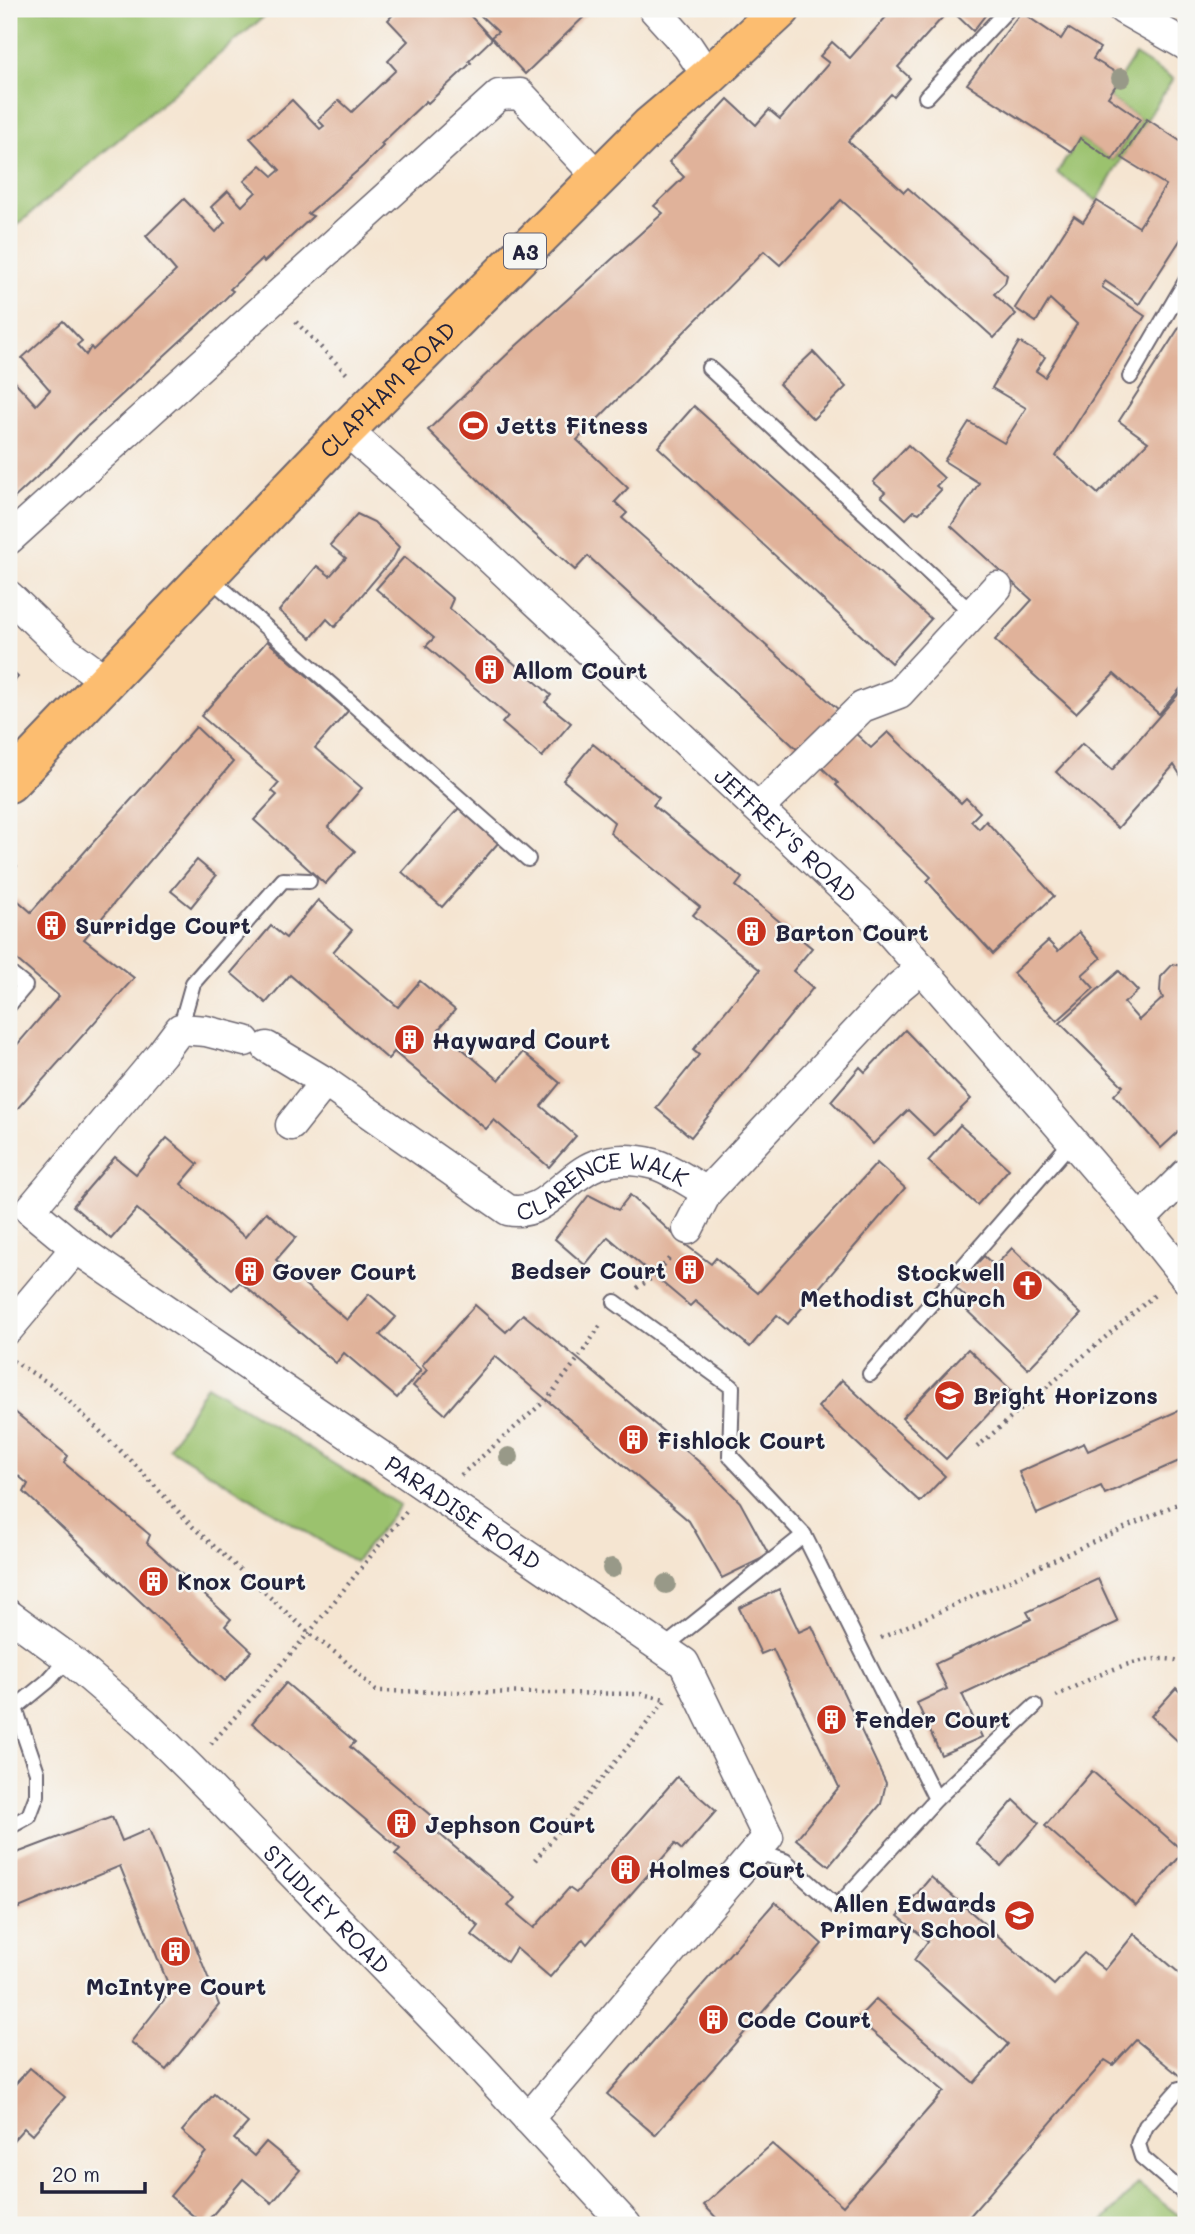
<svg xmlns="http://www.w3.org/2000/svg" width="1195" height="2234" viewBox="0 0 1195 2234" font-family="Mali,sans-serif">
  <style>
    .green { fill: #9bc26e; stroke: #5e7254; stroke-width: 2 }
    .building { fill: #e0b29a }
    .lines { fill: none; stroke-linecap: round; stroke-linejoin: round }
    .lane-casing { stroke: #6c6670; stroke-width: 18 }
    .street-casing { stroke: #6c6670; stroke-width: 33 }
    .highway-casing { stroke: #6c6670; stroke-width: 42 }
    .path { stroke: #6c6670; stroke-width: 4.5; stroke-dasharray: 2 5; stroke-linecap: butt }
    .lane { stroke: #fff; stroke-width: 14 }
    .street { stroke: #fff; stroke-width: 30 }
    .highway { stroke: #fcbd6f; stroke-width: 38 }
    .tree { fill: #989988 }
    .labels { text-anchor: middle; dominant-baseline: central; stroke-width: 5; stroke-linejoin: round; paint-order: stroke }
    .shield { fill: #f6f6f2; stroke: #626272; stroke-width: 2 }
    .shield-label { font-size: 21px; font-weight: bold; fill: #22223b }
    .street-label { font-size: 23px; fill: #22223b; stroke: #f6f6f2 }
    .poi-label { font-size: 23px; font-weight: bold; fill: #22223b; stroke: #f6f6f2; text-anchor: start }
  </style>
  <rect width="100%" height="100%" fill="#f6f6f2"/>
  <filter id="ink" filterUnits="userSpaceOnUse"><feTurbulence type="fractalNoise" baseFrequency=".0143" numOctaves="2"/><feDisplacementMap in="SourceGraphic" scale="14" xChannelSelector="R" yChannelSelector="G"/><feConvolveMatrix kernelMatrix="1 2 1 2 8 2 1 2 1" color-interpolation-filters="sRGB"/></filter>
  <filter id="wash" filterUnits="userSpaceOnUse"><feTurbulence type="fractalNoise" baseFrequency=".00686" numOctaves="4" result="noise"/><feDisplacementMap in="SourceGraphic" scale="28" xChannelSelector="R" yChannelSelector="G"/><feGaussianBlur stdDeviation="1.57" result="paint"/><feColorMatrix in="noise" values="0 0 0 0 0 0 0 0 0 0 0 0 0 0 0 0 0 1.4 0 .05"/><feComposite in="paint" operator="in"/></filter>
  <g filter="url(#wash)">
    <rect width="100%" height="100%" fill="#f5e5d1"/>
    <g class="green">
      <path d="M 9,9 L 273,9 L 9,232 Z"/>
      <path d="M 1135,55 L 1173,79 L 1122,158 L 1097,201 L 1057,173 L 1080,138 L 1113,160 L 1140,119 L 1108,97 Z"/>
      <path d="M 207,1385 L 400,1505 L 355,1562 L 169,1448 Z"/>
      <path d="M 1138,2184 L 1186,2221 L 1186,2225 L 1100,2225 Z"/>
    </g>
    <g id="blocks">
      <g class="building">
        <path d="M 398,9 L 451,9 L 457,15 L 464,9 L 492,39 L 469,61 L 471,63 L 428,103 L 426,101 L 381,144 L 383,146 L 363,166 L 308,214 L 313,216 L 264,262 L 262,259 L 230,289 L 233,291 L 214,310 L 77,436 L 54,461 L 9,503 L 9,375 L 36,405 L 50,390 L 22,358 L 63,321 L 82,341 L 77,345 L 86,355 L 91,347 L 93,350 L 176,271 L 146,236 L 184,199 L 216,232 L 225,222 L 211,207 L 228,191 L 242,206 L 256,192 L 244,181 L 261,165 L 273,176 L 280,170 L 250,138 L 292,100 L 320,129 L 324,126 L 318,120 L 339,100 L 352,112 L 396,70 L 388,61 L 408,41 L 388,20 Z"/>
        <path d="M 481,9 L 592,9 L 525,74 L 491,37 L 498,32 L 477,12 Z"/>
        <path d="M 893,9 L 990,9 L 973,31 L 950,9 L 898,67 L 910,78 L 894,97 L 891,94 L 848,141 L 904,192 L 908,188 L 1007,275 L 1005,283 L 994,294 L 1016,314 L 994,338 L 841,200 L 780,265 L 764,251 L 577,440 L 628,488 L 615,502 L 627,513 L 622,518 L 839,710 L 800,752 L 588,556 L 575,570 L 522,523 L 428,430 L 516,346 L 663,213 L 654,206 L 684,177 L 669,162 L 728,99 L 756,125 L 769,110 L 780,119 L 829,63 L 820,56 L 832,42 L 850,58 Z"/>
        <path d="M 1172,9 L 1186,9 L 1186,17 Z"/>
        <path d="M 1021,12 L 1061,39 L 1068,28 L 1100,48 L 1093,59 L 1122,76 L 1108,97 L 1140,119 L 1112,160 L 1080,138 L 1072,152 L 967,84 Z"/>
        <path d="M 1147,119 L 1186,145 L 1186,231 L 1139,304 L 1105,281 L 1102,287 L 1145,316 L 1056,456 L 1098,494 L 1148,442 L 1119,421 L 1186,317 L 1186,682 L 1159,714 L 1114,674 L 1076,713 L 995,640 L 1032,600 L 951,526 L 979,483 L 944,461 L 969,422 L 1004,443 L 1026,408 L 992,388 L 1019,342 L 1045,357 L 1036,371 L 1045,377 L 1077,324 L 1050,299 L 1036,322 L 1015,308 L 1074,216 L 1083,222 L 1097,201 L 1139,227 L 1166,185 L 1122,158 Z"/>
        <path d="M 813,352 L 846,387 L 813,419 L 779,384 Z"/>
        <path d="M 694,406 L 931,619 L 891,663 L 658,447 Z"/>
        <path d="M 908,445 L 944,478 L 936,486 L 941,490 L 919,513 L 914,511 L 906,519 L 881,496 L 885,492 L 873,482 Z"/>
        <path d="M 357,514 L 374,522 L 399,547 L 394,557 L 335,627 L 327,619 L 311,638 L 279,611 L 317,566 L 330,576 L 346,558 L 330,545 Z"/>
        <path d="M 404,557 L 453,599 L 449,608 L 551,695 L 545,702 L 571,723 L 542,757 L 502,723 L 508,716 L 426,646 L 434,638 L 376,589 Z"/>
        <path d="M 267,641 L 348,711 L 315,748 L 362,788 L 328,827 L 355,851 L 325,884 L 254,820 L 277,795 L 272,791 L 279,783 L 201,716 Z"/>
        <path d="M 9,668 L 18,677 L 9,688 Z"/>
        <path d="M 1182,690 L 1186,696 L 1186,784 L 1174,765 L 1118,828 L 1056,772 L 1082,744 L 1112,770 Z"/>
        <path d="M 196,727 L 233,762 L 84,939 L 134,978 L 9,1118 L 9,1054 L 59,996 L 9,953 L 9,907 L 16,899 L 31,912 Z"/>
        <path d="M 854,732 L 871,748 L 888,732 L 961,803 L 966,798 L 980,812 L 971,821 L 979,829 L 986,821 L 1054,896 L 993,954 L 927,881 L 931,877 L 836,785 L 838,783 L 821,767 Z"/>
        <path d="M 593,744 L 659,798 L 653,805 L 742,878 L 736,886 L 812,948 L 793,971 L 813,988 L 691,1137 L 656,1108 L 699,1055 L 693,1050 L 760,970 L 693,915 L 700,907 L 610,833 L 614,822 L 563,780 Z"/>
        <path d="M 459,808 L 499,842 L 442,907 L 402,872 Z"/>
        <path d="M 197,860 L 216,876 L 191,907 L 171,891 Z"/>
        <path d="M 318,900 L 352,930 L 333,952 L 398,1007 L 420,981 L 455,1010 L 439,1029 L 499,1080 L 523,1052 L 560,1083 L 541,1106 L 576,1136 L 549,1167 L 494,1120 L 486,1129 L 394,1052 L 388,1059 L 290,975 L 266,1003 L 231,973 L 271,926 L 286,938 Z"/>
        <path d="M 1079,932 L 1101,958 L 1082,975 L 1094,988 L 1057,1021 L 1013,973 L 1048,941 L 1058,951 Z"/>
        <path d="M 1173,964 L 1186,967 L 1186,1044 L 1182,1048 L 1186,1053 L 1186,1125 L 1161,1148 L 1114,1095 L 1123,1086 L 1060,1023 L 1119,971 L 1138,991 L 1124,1003 L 1139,1020 L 1163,998 L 1160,991 L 1161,977 Z"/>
        <path d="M 905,1030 L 971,1099 L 934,1135 L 908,1110 L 873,1144 L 831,1101 L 860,1067 L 865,1072 Z"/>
        <path d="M 960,1125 L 1009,1169 L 977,1205 L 928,1161 Z"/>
        <path d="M 167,1138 L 198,1164 L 181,1184 L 245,1237 L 266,1212 L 296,1237 L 276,1260 L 347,1320 L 369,1294 L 396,1317 L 380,1335 L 421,1370 L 397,1398 L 344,1353 L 336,1363 L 240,1282 L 232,1290 L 137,1209 L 111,1239 L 73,1206 L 115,1157 L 136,1174 Z"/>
        <path d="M 877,1163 L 905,1188 L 788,1324 L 777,1315 L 750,1347 L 695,1301 L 690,1306 L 608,1237 L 585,1265 L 555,1239 L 589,1195 L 618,1210 L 630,1195 L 682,1242 L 711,1264 L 716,1258 L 758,1293 Z"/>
        <path d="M 1012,1248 L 1081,1314 L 1028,1369 L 958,1302 L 965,1296 L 955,1287 L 984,1256 L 995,1266 Z"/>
        <path d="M 475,1305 L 506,1332 L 523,1314 L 578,1359 L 704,1466 L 740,1502 L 769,1555 L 722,1578 L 689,1521 L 495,1356 L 445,1414 L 413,1386 L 427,1370 L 422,1365 Z"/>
        <path d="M 968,1349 L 1011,1390 L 946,1459 L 902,1418 Z"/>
        <path d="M 842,1380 L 945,1476 L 920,1502 L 818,1407 Z"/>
        <path d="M 9,1407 L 68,1456 L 64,1463 L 150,1535 L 147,1543 L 231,1619 L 225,1626 L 252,1651 L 225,1681 L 24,1492 L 28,1484 L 9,1468 Z"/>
        <path d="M 1182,1409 L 1186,1419 L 1186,1458 L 1105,1494 L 1101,1486 L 1037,1514 L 1019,1472 L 1084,1443 L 1088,1451 Z"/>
        <path d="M 1098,1579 L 1118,1622 L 962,1694 L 982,1737 L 941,1755 L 917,1703 L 947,1689 L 935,1664 L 1031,1619 L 1027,1612 Z"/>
        <path d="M 779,1589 L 799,1632 L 812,1626 L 886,1783 L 881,1804 L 829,1866 L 796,1839 L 839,1787 L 773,1649 L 761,1654 L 739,1608 Z"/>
        <path d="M 286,1683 L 355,1742 L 350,1747 L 436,1820 L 431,1827 L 515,1898 L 508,1906 L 534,1928 L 569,1888 L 576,1893 L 677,1777 L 716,1811 L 682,1850 L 675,1844 L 587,1944 L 583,1939 L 550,1977 L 516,1948 L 507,1962 L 472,1935 L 479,1926 L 395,1854 L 400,1849 L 252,1723 Z"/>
        <path d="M 1176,1688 L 1186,1698 L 1186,1749 L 1151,1716 Z"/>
        <path d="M 1092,1771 L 1184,1852 L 1136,1906 L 1045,1826 Z"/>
        <path d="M 1014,1800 L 1039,1823 L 1001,1866 L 976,1843 Z"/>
        <path d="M 112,1817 L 122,1841 L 149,1829 L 219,2005 L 166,2070 L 131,2042 L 171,1991 L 120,1866 L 9,1912 L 9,1856 Z"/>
        <path d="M 931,1877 L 1054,1985 L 1084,1953 L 1105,1970 L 1134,1934 L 1186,1979 L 1186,2081 L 1136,2040 L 1113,2065 L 1105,2060 L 962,2225 L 723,2225 L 704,2205 L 772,2144 L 843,2206 L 944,2091 L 857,2019 L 876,1999 L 974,2083 L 1008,2044 L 914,1960 L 928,1941 L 898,1916 Z"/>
        <path d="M 775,1902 L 822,1944 L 655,2135 L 607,2094 Z"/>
        <path d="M 30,2068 L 65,2097 L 32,2135 L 24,2128 L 9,2145 L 9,2091 Z"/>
        <path d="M 214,2094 L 248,2123 L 234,2139 L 254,2156 L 266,2142 L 300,2170 L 272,2203 L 243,2179 L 204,2225 L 170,2196 L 206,2152 L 182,2131 Z"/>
      </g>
    </g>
  </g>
  <g filter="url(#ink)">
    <use href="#blocks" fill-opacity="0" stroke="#6c6670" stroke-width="2"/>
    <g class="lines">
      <defs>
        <g id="lane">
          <path d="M 926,97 L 1008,9"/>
          <path d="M 709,368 L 972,613"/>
          <path d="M 1130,377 L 1186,281"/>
          <path d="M 208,576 L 528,859"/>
          <path d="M 9,973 L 25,986 L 9,1005"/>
          <path d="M 180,1029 L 193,983 L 283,880 L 309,881"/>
          <path d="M 615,1302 L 732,1387 L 730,1456 L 804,1535 L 936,1799 L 837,1907 L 785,1861 L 756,1851"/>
          <path d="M 870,1374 L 1072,1141"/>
          <path d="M 663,1648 L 804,1535"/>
          <path d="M 9,1710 L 15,1708 L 48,1681 L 68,1658"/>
          <path d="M 936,1799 L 1035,1706"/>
          <path d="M 9,1827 L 29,1816 L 37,1795 L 37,1772 L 15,1708"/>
          <path d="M 1179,2089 L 1146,2126 L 1138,2144 L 1142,2157 L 1186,2195"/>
        </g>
        <g id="street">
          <path d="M 654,9 L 688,47 L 708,77"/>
          <path d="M 1123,9 L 1186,45"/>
          <path id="s1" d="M 346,430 L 478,547 L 889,931 L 1055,1121 L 1140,1220 L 1186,1278"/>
          <path d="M 9,539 L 499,95 L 520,94 L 599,178"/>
          <path d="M 9,596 L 67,652 L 107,681"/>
          <path d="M 759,808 L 862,707 L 899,693 L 997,587"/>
          <path id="s2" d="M 245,1041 L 206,1031 L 180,1029 L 162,1053 L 30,1210 L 76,1248 L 684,1663 L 768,1837 L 528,2119"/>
          <path id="s3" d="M 267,1047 L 325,1082 L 508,1210 C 545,1218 564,1177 596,1165 C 615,1158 635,1159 654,1164 C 672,1169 690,1183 707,1192"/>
          <path d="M 291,1125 L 325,1082"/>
          <path d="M 1140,1220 L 1186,1174"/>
          <path d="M 688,1229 L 707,1192 L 899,987 L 922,968"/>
          <path d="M 9,1328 L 76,1248"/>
          <path id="s4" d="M 9,1615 L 68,1658 L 144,1723 L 190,1768 L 476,2062 L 626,2225"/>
        </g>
        <g id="highway">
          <path id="s5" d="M 9,783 L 346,430 L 650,126 L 708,77 L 781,9"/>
        </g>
      </defs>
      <use href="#lane" class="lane-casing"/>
      <use href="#street" class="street-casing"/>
      <use href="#highway" class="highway-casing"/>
      <g class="path">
        <path d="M 296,322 L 349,376"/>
        <path d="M 9,855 L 18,863 L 9,873"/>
        <path d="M 637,1288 L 655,1276 L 671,1256"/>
        <path d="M 13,1361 L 52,1385 L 136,1466 L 193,1527 L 309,1633 L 341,1657 L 376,1691 L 641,1694 L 665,1699"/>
        <path d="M 977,1447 L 1157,1293"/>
        <path d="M 461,1475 L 547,1399 L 578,1359 L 602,1323"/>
        <path d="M 881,1638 L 1186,1500"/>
        <path d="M 1056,1696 C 1093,1678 1144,1648 1186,1663"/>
        <path d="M 211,1744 L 309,1633 L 406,1512"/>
        <path d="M 535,1860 L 666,1700"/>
      </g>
      <use href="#lane" class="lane"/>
      <use href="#street" class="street"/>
      <use href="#highway" class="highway"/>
    </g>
    <g class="tree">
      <circle cx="1121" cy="78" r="10"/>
      <circle cx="509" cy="1457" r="10"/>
      <circle cx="612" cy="1568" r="10"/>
      <circle cx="666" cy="1584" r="10"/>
    </g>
  </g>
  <defs>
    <symbol id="stadium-disc" viewBox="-11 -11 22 22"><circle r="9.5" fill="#c8321e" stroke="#f6f6f2"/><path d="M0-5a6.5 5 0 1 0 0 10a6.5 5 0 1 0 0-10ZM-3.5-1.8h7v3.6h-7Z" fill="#fff"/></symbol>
    <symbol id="building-disc" viewBox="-11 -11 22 22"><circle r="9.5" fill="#c8321e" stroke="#f6f6f2"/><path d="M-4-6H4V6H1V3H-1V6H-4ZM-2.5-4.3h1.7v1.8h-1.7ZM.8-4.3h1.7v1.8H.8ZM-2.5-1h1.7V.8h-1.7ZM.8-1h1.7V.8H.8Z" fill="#fff"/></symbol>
    <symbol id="church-disc" viewBox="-11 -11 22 22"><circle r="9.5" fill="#c8321e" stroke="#f6f6f2"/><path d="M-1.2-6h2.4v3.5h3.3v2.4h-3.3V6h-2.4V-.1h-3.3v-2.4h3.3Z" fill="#fff"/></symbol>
    <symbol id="school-disc" viewBox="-11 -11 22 22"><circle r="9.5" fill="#c8321e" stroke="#f6f6f2"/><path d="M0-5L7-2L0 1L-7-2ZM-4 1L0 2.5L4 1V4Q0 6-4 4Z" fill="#fff"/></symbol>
  </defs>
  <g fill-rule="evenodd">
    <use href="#stadium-disc" x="456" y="408" width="35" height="35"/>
    <use href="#building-disc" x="472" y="652" width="35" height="35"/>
    <use href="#building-disc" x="34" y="908" width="35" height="35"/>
    <use href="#building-disc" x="734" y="914" width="35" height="35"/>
    <use href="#building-disc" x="392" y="1022" width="35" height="35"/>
    <use href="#building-disc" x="672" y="1252" width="35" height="35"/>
    <use href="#building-disc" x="232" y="1254" width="35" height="35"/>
    <use href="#church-disc" x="1010" y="1268" width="35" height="35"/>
    <use href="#school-disc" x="932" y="1378" width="35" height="35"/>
    <use href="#building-disc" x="616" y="1422" width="35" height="35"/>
    <use href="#building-disc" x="136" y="1564" width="35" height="35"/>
    <use href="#building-disc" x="814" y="1702" width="35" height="35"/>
    <use href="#building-disc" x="384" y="1806" width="35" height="35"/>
    <use href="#building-disc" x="608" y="1852" width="35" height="35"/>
    <use href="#school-disc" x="1002" y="1898" width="35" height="35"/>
    <use href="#building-disc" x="158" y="1934" width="35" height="35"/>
    <use href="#building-disc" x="696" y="2002" width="35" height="35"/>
  </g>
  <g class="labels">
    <rect class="shield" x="504" y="233.5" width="42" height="35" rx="5"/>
    <g class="shield-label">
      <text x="525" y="251">A3</text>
    </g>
    <g class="street-label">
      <text stroke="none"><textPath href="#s5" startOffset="546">CLAPHAM ROAD</textPath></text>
      <text stroke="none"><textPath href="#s1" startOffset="598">JEFFREY'S ROAD</textPath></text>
      <text stroke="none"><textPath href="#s3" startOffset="394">CLARENCE WALK</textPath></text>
      <text stroke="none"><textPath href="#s2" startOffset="830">PARADISE ROAD</textPath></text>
      <text stroke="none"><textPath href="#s4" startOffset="434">STUDLEY ROAD</textPath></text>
    </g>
    <g class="poi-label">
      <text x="496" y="425">Jetts Fitness</text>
      <text x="512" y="670">Allom Court</text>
      <text x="75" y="925">Surridge Court</text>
      <text x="775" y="932">Barton Court</text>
      <text x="432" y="1040">Hayward Court</text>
      <text x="666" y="1270" text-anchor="end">Bedser Court</text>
      <text x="272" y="1271">Gover Court</text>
      <text x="1005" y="1272" text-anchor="end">Stockwell<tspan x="1005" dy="26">Methodist Church</tspan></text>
      <text x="973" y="1395">Bright Horizons</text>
      <text x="657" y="1440">Fishlock Court</text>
      <text x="177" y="1581">Knox Court</text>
      <text x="854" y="1719">Fender Court</text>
      <text x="425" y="1824">Jephson Court</text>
      <text x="648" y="1869">Holmes Court</text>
      <text x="996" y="1903" text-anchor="end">Allen Edwards<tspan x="996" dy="26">Primary School</tspan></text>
      <text x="176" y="1986" text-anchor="middle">McIntyre Court</text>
      <text x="737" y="2019">Code Court</text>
    </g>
  </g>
  <rect width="1195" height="2234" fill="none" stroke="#f6f6f2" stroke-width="35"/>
  <path d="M42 2182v10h103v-10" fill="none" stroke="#22223b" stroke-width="3.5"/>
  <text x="52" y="2182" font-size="21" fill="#22223b" stroke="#f6f6f2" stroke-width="5" paint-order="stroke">20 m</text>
</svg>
